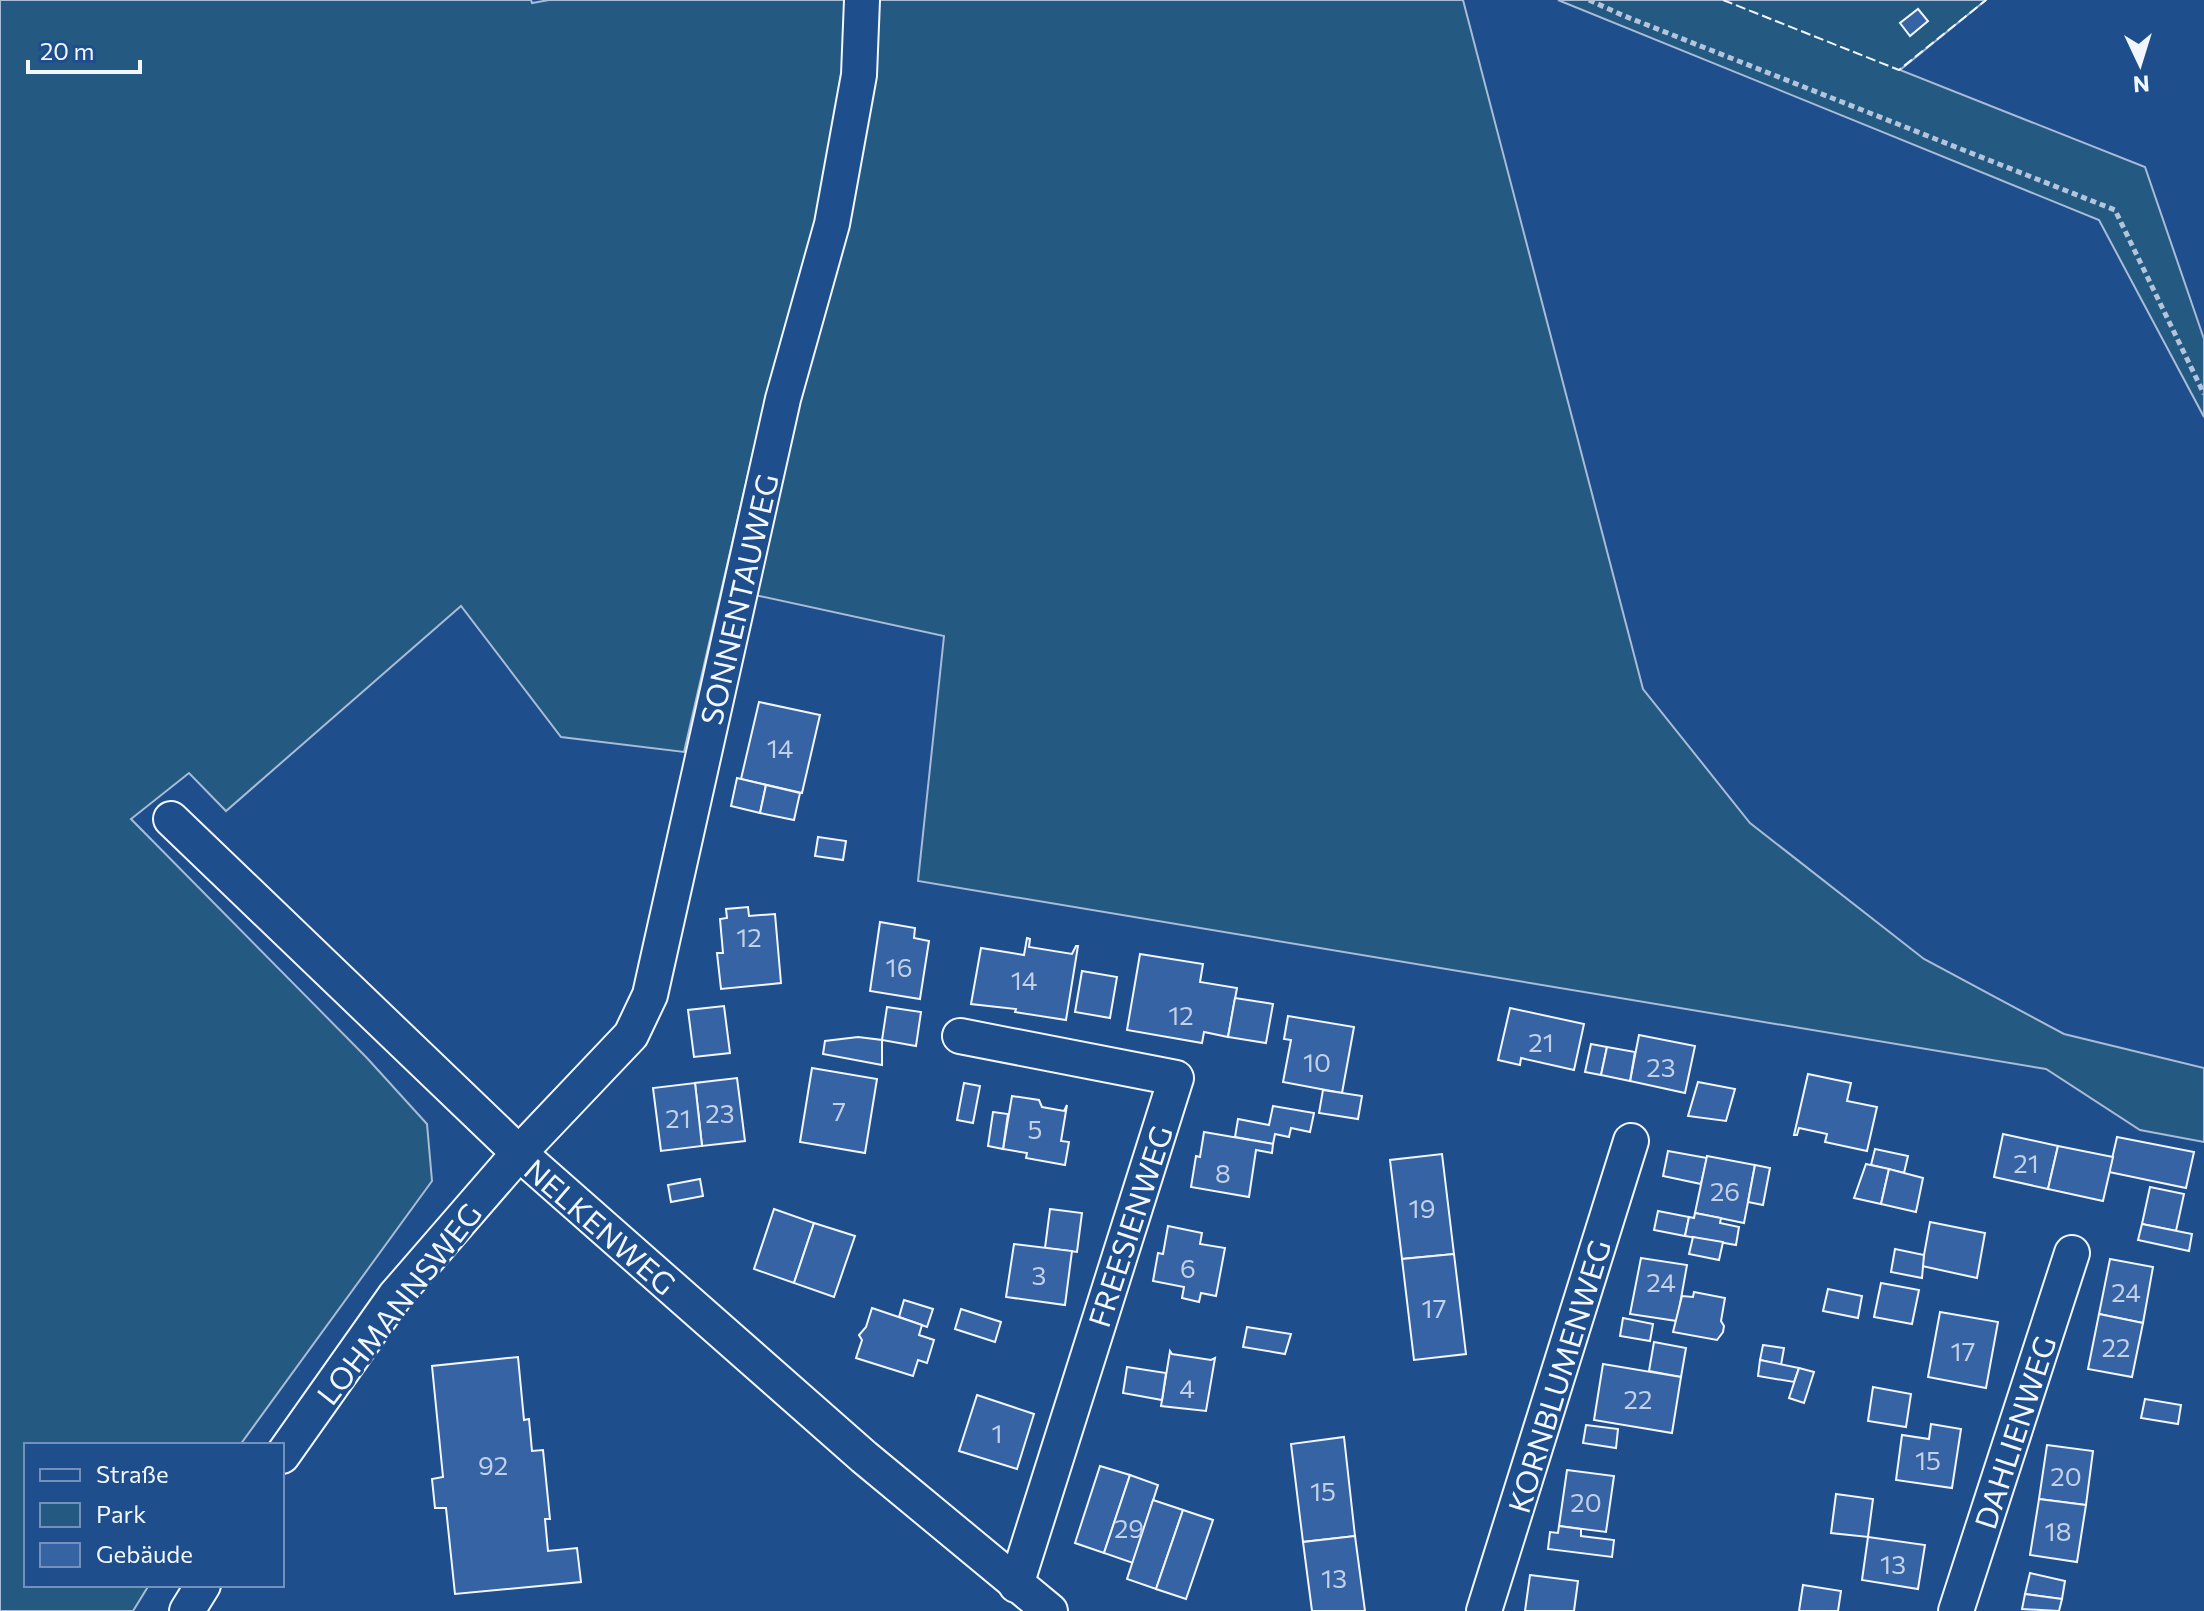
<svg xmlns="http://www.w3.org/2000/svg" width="2204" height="1611" viewBox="0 0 2204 1611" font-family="Commissioner,sans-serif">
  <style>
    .green { fill: #245a82; stroke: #a8bbd7; stroke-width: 2 }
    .building { fill: #3563a3; stroke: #f2f6ff; stroke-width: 2 }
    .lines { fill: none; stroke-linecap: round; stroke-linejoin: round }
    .minor-casing { stroke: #f2f6ff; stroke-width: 38 }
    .path { stroke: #b3c4dc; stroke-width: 5; stroke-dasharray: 6 4; stroke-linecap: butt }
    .minor { stroke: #1f4e8c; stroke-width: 34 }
    .fence { stroke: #f2f6ff; stroke-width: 2; stroke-dasharray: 10 4; stroke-linecap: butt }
    .labels { text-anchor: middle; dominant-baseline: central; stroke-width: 6; stroke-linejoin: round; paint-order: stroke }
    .number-label { font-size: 26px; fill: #c3d1e8 }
    .street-label { font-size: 30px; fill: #f2f6ff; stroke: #1f4e8c }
  </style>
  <rect width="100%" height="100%" fill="#1f4e8c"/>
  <g class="green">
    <path d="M 0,0 L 531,0 L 532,3 L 549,0 L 848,0 L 845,75 L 820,221 L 767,392 L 684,752 L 561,737 L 461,606 L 226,811 L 189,773 L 131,819 L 367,1058 L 427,1124 L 432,1181 L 240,1445 L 26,1445 L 26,1585 L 149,1585 L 133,1611 L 0,1611 Z"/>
    <path d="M 876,0 L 1463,0 L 1643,689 L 1750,823 L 1924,959 L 2064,1034 L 2204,1068 L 2204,1142 L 2140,1130 L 2046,1069 L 918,881 L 944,636 L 750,594 Z"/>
    <path d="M 1558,0 L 1986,0 L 1900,70 L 2145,167 L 2204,339 L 2204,417 L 2099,220 Z"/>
  </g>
  <g class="building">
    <path d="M 1918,9 L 1928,21 L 1910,36 L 1900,23 Z"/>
    <path d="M 759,702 L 820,715 L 802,793 L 741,779 Z"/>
    <path d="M 737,778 L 766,785 L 760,813 L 731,806 Z"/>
    <path d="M 766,785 L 800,793 L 794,820 L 760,813 Z"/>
    <path d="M 818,837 L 846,841 L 843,860 L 815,856 Z"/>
    <path d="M 748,907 L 749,916 L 775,914 L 781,983 L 721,989 L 717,953 L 723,953 L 720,919 L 727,918 L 726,909 Z"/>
    <path d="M 880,922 L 915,928 L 914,938 L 929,941 L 920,999 L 870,991 Z"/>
    <path d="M 1027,938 L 1030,939 L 1029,947 L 1072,954 L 1076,946 L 1078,946 L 1066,1020 L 1015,1012 L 1016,1009 L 971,1004 L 981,948 L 1024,955 Z"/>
    <path d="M 1140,954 L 1203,964 L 1200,982 L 1237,988 L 1228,1037 L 1204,1032 L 1202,1043 L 1127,1030 Z"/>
    <path d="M 1082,971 L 1117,977 L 1110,1018 L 1075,1012 Z"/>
    <path d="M 1235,998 L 1273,1004 L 1266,1043 L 1228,1037 Z"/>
    <path d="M 724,1006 L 730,1053 L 694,1057 L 688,1010 Z"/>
    <path d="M 887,1007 L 921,1012 L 916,1046 L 882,1040 Z"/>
    <path d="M 1510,1008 L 1584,1024 L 1574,1070 L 1521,1058 L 1520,1065 L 1498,1060 Z"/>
    <path d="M 1288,1016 L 1354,1027 L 1342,1093 L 1283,1082 L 1291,1040 L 1284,1039 Z"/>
    <path d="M 1639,1035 L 1695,1046 L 1685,1093 L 1630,1081 Z"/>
    <path d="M 858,1037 L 882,1040 L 882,1065 L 823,1054 L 825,1041 Z"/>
    <path d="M 1591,1044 L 1607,1047 L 1601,1075 L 1585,1072 Z"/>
    <path d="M 1607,1047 L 1635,1052 L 1630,1081 L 1601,1075 Z"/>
    <path d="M 812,1068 L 877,1079 L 865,1153 L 800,1142 Z"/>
    <path d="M 1808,1074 L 1851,1083 L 1847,1101 L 1877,1107 L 1867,1151 L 1825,1142 L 1827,1134 L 1799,1128 L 1797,1135 L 1794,1135 Z"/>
    <path d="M 737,1078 L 745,1141 L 702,1146 L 695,1083 Z"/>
    <path d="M 1698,1082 L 1735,1089 L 1726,1121 L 1688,1116 Z"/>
    <path d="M 695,1083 L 702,1146 L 661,1151 L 653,1088 Z"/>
    <path d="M 964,1083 L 980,1086 L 973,1123 L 957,1120 Z"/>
    <path d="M 1323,1090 L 1362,1096 L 1358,1119 L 1319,1113 Z"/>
    <path d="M 1012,1096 L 1039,1100 L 1042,1107 L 1064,1111 L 1067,1105 L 1061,1141 L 1069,1142 L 1065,1165 L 1026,1158 L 1027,1153 L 1003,1149 Z"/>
    <path d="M 1273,1106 L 1314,1113 L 1310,1132 L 1291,1128 L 1289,1137 L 1275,1134 L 1273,1144 L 1235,1137 L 1238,1119 L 1269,1125 Z"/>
    <path d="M 993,1112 L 1008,1114 L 1003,1149 L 988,1146 Z"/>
    <path d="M 1204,1132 L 1273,1144 L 1272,1153 L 1256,1150 L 1249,1197 L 1191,1187 L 1196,1156 L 1200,1157 Z"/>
    <path d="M 2003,1134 L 2058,1146 L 2048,1189 L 1994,1177 Z"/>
    <path d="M 2117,1137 L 2194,1152 L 2186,1188 L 2109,1172 Z"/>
    <path d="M 2058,1146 L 2113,1157 L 2103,1201 L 2048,1189 Z"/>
    <path d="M 1875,1149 L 1908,1156 L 1904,1173 L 1871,1165 Z"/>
    <path d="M 1668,1151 L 1707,1158 L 1701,1184 L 1663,1176 Z"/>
    <path d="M 1442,1154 L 1454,1254 L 1402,1259 L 1390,1160 Z"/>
    <path d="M 1707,1156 L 1755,1165 L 1744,1223 L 1695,1213 Z"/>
    <path d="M 1866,1164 L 1889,1169 L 1881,1204 L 1854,1198 Z"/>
    <path d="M 1755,1165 L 1770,1168 L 1763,1205 L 1748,1202 Z"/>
    <path d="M 1889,1169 L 1923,1178 L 1916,1212 L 1881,1204 Z"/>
    <path d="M 700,1179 L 703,1196 L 671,1202 L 668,1185 Z"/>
    <path d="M 2150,1187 L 2184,1194 L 2176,1231 L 2142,1224 Z"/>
    <path d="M 774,1209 L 814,1223 L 794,1283 L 754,1269 Z"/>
    <path d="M 1050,1209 L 1082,1213 L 1077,1252 L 1045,1248 Z"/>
    <path d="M 1658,1211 L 1689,1217 L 1685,1236 L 1654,1230 Z"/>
    <path d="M 1695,1213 L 1721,1218 L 1720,1223 L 1739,1227 L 1736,1245 L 1685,1236 L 1689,1217 L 1694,1218 Z"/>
    <path d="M 1930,1222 L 1985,1233 L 1977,1278 L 1922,1266 Z"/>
    <path d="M 814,1223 L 855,1236 L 834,1297 L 794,1283 Z"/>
    <path d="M 2142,1224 L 2192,1234 L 2189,1251 L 2138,1240 Z"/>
    <path d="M 1168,1226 L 1202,1233 L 1200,1244 L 1225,1248 L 1216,1296 L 1201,1293 L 1199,1302 L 1182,1298 L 1184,1287 L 1153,1281 L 1158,1253 L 1163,1254 Z"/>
    <path d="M 1693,1237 L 1723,1242 L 1719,1260 L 1689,1254 Z"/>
    <path d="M 1014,1244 L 1072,1251 L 1065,1305 L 1006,1297 Z"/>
    <path d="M 1895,1249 L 1924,1255 L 1922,1278 L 1891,1272 Z"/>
    <path d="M 1454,1254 L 1466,1354 L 1414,1360 L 1402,1259 Z"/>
    <path d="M 1641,1258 L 1687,1265 L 1677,1321 L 1630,1314 Z"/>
    <path d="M 2110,1259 L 2153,1267 L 2143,1323 L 2099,1314 Z"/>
    <path d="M 1881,1283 L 1919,1290 L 1912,1324 L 1874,1317 Z"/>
    <path d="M 1828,1289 L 1862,1296 L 1858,1318 L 1823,1311 Z"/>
    <path d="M 1694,1292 L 1725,1298 L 1721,1321 L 1724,1326 L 1723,1332 L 1717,1340 L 1673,1332 L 1682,1296 L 1693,1297 Z"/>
    <path d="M 904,1300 L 933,1309 L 927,1327 L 899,1317 Z"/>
    <path d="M 872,1308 L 922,1325 L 919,1335 L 934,1340 L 927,1363 L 918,1360 L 913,1376 L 856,1358 L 862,1340 L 859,1335 L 866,1327 Z"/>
    <path d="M 961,1309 L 1001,1322 L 995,1342 L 955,1329 Z"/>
    <path d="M 1940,1312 L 1998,1322 L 1986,1388 L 1928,1377 Z"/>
    <path d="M 2099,1314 L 2143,1323 L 2132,1377 L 2088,1369 Z"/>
    <path d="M 1623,1318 L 1653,1324 L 1650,1341 L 1620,1336 Z"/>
    <path d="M 1247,1327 L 1291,1334 L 1285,1354 L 1243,1347 Z"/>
    <path d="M 1654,1342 L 1686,1348 L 1681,1377 L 1649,1371 Z"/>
    <path d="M 1763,1345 L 1784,1348 L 1781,1365 L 1760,1360 Z"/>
    <path d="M 1170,1351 L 1172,1354 L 1211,1360 L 1215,1358 L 1206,1411 L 1161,1406 Z"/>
    <path d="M 518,1357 L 524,1420 L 529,1419 L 532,1451 L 543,1450 L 550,1519 L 545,1519 L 548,1551 L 577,1548 L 581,1582 L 455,1594 L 446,1508 L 435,1508 L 432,1479 L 443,1477 L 432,1366 Z"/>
    <path d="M 1760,1360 L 1799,1368 L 1794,1382 L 1758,1376 Z"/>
    <path d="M 1603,1364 L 1681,1377 L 1672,1433 L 1594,1420 Z"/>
    <path d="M 1127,1367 L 1166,1373 L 1162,1400 L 1123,1393 Z"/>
    <path d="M 1799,1368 L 1814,1372 L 1804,1403 L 1789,1398 Z"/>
    <path d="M 1873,1387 L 1911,1394 L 1906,1427 L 1868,1421 Z"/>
    <path d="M 977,1395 L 1034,1414 L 1017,1469 L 959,1451 Z"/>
    <path d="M 2145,1399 L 2181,1405 L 2178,1424 L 2141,1418 Z"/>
    <path d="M 1931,1424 L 1961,1429 L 1952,1488 L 1896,1480 L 1902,1435 L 1929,1439 Z"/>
    <path d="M 1586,1425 L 1618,1429 L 1616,1448 L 1583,1443 Z"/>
    <path d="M 1344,1437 L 1355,1536 L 1303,1542 L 1291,1444 Z"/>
    <path d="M 2047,1445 L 2093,1451 L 2086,1505 L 2039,1499 Z"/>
    <path d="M 1100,1466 L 1130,1475 L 1104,1553 L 1075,1543 Z"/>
    <path d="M 1567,1470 L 1614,1476 L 1606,1532 L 1559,1526 Z"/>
    <path d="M 1130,1475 L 1158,1485 L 1133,1563 L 1104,1553 Z"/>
    <path d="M 1836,1494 L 1873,1499 L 1868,1537 L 1831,1533 Z"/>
    <path d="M 2039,1499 L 2086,1505 L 2077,1562 L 2030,1555 Z"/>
    <path d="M 1153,1500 L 1183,1510 L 1156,1589 L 1127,1579 Z"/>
    <path d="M 1183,1510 L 1213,1520 L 1186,1599 L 1156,1589 Z"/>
    <path d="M 1559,1526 L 1581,1529 L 1581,1536 L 1614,1540 L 1612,1557 L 1548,1549 L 1550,1532 L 1558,1533 Z"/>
    <path d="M 1355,1536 L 1365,1611 L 1312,1611 L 1303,1542 Z"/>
    <path d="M 1868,1537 L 1925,1545 L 1918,1589 L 1862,1580 Z"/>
    <path d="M 2030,1573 L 2065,1581 L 2062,1599 L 2025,1594 Z"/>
    <path d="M 1530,1575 L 1578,1581 L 1574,1611 L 1525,1611 Z"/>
    <path d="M 1803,1585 L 1841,1591 L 1838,1611 L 1799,1611 Z"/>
    <path d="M 2025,1594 L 2062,1599 L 2059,1611 L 2022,1609 Z"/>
  </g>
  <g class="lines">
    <defs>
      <g id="minor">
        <path d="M 171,819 L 519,1153 L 864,1457 L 1050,1611"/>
        <path d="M 960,1036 L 1176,1078 L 1016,1585"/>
        <path d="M 282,1456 L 395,1296 L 519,1153 L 631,1035 L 650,995 L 783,399 L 832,224 L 859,75 L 862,0"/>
        <path d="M 187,1611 L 203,1585"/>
        <path d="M 1484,1611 L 1631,1141"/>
        <path d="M 1956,1611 L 2072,1253"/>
      </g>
    </defs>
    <use href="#minor" class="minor-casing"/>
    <path class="path" d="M 1589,0 L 1622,15 L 2115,210 L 2204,394"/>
    <use href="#minor" class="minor"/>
    <path class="fence" d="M 1723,0 L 1899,70 L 1986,0"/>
  </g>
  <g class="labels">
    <g class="number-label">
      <text x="780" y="747">14</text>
      <text x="749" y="936">12</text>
      <text x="899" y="966">16</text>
      <text x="1024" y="979">14</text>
      <text x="1181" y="1014">12</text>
      <text x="1541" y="1041">21</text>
      <text x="1317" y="1061">10</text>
      <text x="1661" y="1066">23</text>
      <text x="839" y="1110">7</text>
      <text x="720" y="1112">23</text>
      <text x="678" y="1117">21</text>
      <text x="1035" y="1128">5</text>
      <text x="2026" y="1162">21</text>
      <text x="1223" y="1172">8</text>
      <text x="1725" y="1190">26</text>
      <text x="1422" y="1207">19</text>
      <text x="1188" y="1267">6</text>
      <text x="1039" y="1274">3</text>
      <text x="1661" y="1281">24</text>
      <text x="2126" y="1291">24</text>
      <text x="1434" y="1307">17</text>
      <text x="2116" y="1346">22</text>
      <text x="1963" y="1350">17</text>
      <text x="1187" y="1387">4</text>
      <text x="1638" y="1398">22</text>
      <text x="997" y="1432">1</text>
      <text x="1928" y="1459">15</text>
      <text x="493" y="1464">92</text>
      <text x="2066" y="1475">20</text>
      <text x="1323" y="1490">15</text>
      <text x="1586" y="1501">20</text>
      <text x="1129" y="1527">29</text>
      <text x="2058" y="1530">18</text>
      <text x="1893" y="1563">13</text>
      <text x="1334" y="1577">13</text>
    </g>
    <g class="street-label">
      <text transform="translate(738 599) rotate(-77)">SONNENTAUWEG</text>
      <text transform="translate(601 1226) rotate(41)">NELKENWEG</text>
      <text transform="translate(1129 1226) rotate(-72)">FREESIENWEG</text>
      <text transform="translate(398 1303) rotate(-52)">LOHMANNSWEG</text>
      <text transform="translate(1558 1376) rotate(-73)">KORNBLUMENWEG</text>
      <text transform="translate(2014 1432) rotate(-72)">DAHLIENWEG</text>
    </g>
  </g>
  <rect x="24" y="1443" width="260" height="144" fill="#1f4e8c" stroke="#7391ba" stroke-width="2"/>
  <rect x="40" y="1469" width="40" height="12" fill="#1f4e8c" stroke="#7391ba" stroke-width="2"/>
  <text x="96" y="1483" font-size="24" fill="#f2f6ff">Straße</text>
  <rect x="40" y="1503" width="40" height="24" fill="#245a82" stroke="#7391ba" stroke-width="2"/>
  <text x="96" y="1523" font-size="24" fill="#f2f6ff">Park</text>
  <rect x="40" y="1543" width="40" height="24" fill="#3563a3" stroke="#7391ba" stroke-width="2"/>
  <text x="96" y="1563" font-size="24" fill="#f2f6ff">Gebäude</text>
  <g transform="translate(2140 64) rotate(176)" stroke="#1f4e8c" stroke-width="6" paint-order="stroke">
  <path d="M0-6L14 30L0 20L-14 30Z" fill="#f2f6ff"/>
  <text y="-12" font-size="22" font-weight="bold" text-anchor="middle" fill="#f2f6ff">N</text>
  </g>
  <path d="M28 60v12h112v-12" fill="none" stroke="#f2f6ff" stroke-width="4"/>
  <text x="40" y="60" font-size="24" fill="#f2f6ff" stroke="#1f4e8c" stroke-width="6" paint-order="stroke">20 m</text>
</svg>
